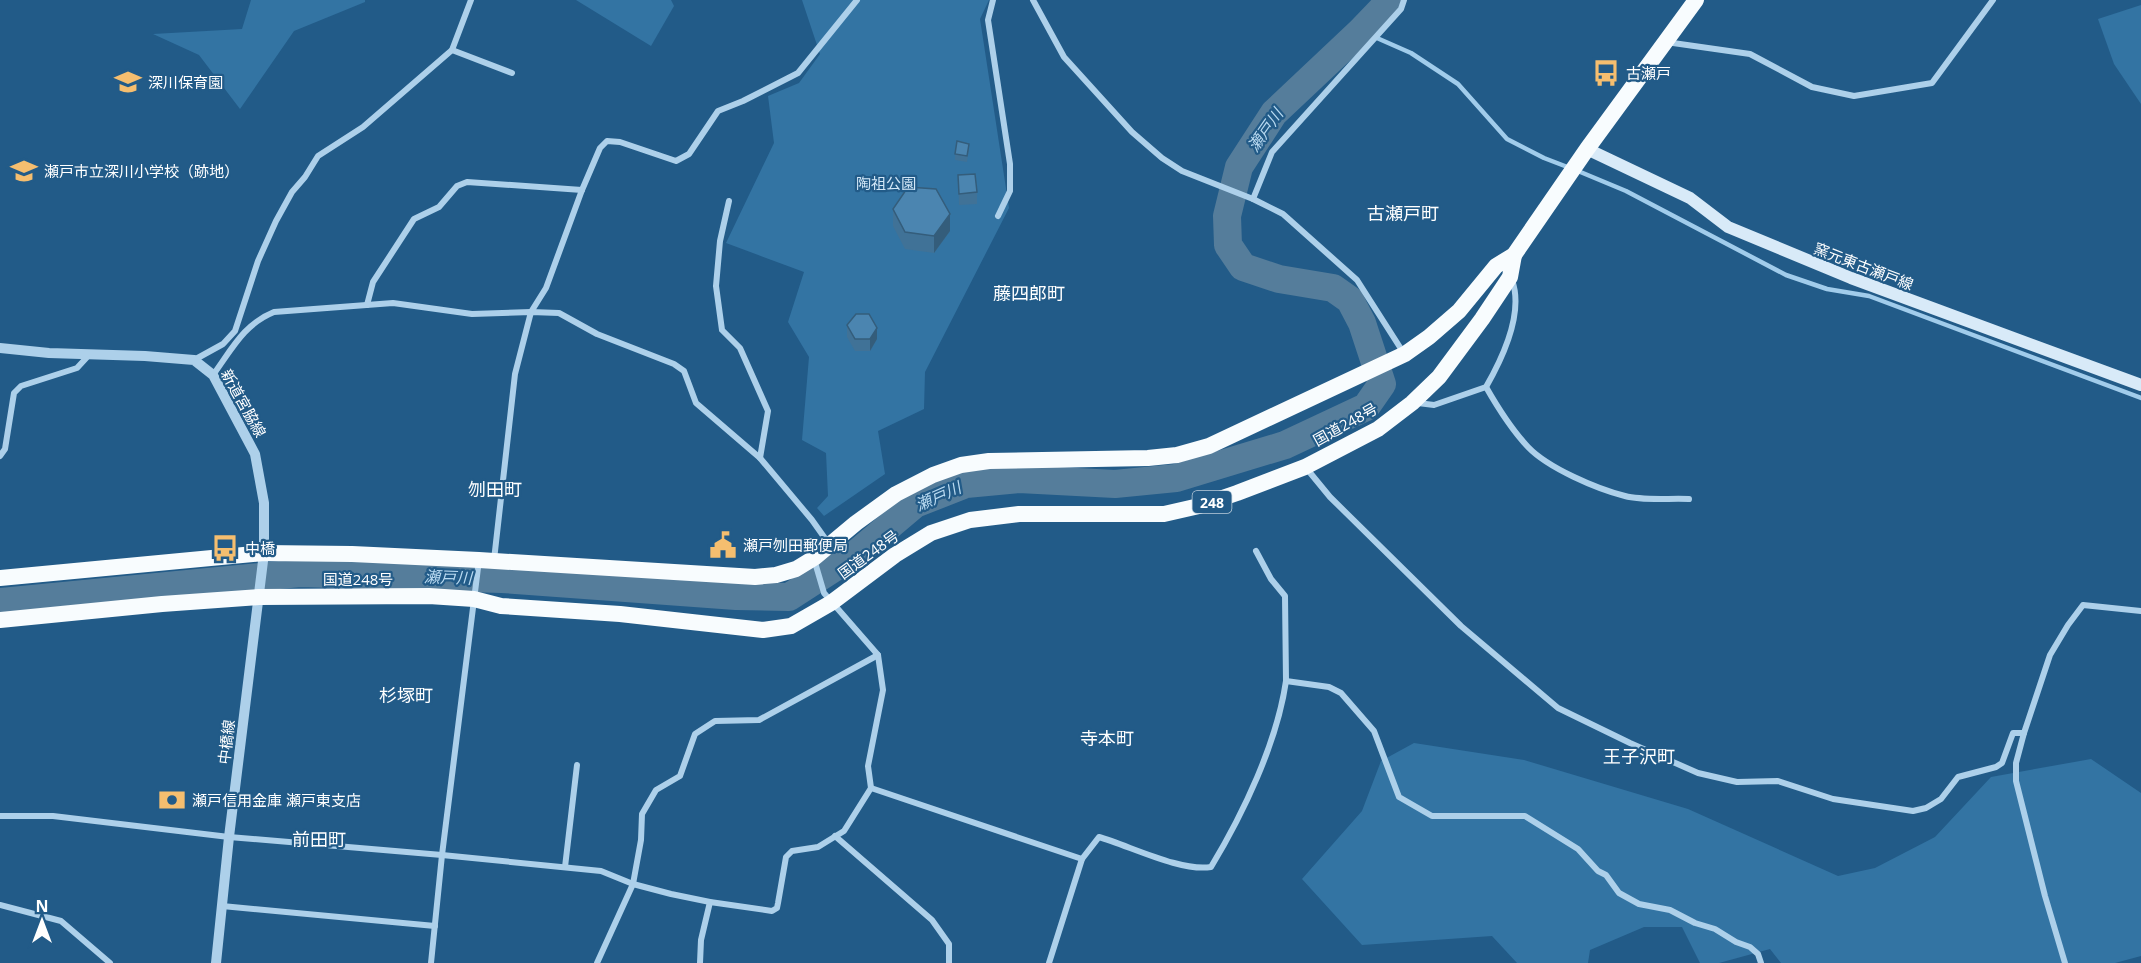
<svg xmlns="http://www.w3.org/2000/svg" width="2141" height="963" viewBox="0 0 2141 963" font-family="'Open Sans','Noto Sans JP',sans-serif">
  <style>
    .green { fill: #3374a3 }
    .lines { fill: none; stroke-linecap: round; stroke-linejoin: round }
    .stream { stroke: #a1cceb; stroke-width: 4.5 }
    .river { stroke: #557d9b; stroke-width: 28 }
    .minor { stroke: #add0ea; stroke-width: 6 }
    .tertiary { stroke: #add0ea; stroke-width: 10 }
    .secondary { stroke: #d8eaf8; stroke-width: 12 }
    .trunk { stroke: #f8fcfe; stroke-width: 16 }
    .wall { fill: #407297 }
    .shaded-wall { fill: #345d7b }
    .building { fill: #4b85b0; stroke: #345d7b; stroke-width: 1.5 }
    .labels { text-anchor: middle; dominant-baseline: central; stroke-width: 4.5; stroke-linejoin: round; paint-order: stroke }
    .shield { fill: #225b88; stroke: #bdcedb; stroke-width: 1.5 }
    .shield-label { font-size: 14px; font-weight: bold; fill: #fff }
    .poi-label { font-size: 15px; fill: #fff; stroke: #225b88; text-anchor: start }
    .park-label { font-size: 15px; fill: #d2e7f7; stroke: #225b88 }
    .street-label { font-size: 15px; fill: #fff; stroke: #225b88 }
    .water-label { font-size: 16px; font-style: italic; fill: #b9daf1; stroke: #225b88 }
    .quarter-label { font-size: 18px; fill: #fff; stroke: #225b88 }
  </style>
  <rect width="100%" height="100%" fill="#225b88"/>
  <g class="green">
    <path d="M 251,0 L 365,0 L 365,2 L 294,31 L 240,109 L 199,55 L 153,34 L 242,29 Z"/>
    <path d="M 576,0 L 671,0 L 674,6 L 651,46 Z"/>
    <path d="M 802,0 L 989,0 L 980,19 L 1009,208 L 925,372 L 924,409 L 878,431 L 885,474 L 824,516 L 817,508 L 828,496 L 826,453 L 802,440 L 809,357 L 788,322 L 804,272 L 726,243 L 774,143 L 768,96 L 799,83 L 820,54 Z"/>
    <path d="M 2141,5 L 2141,104 L 2114,64 L 2098,19 Z"/>
    <path d="M 1414,743 L 1524,760 L 1688,809 L 1838,876 L 1875,868 L 1935,837 L 1991,777 L 2091,759 L 2141,793 L 2141,956 L 2115,963 L 1781,963 L 1770,949 L 1719,963 L 1700,963 L 1682,927 L 1644,927 L 1590,950 L 1588,963 L 1517,963 L 1492,936 L 1362,945 L 1302,879 L 1362,811 L 1381,761 Z"/>
  </g>
  <g class="lines">
    <g class="stream">
      <path d="M 1361,31 L 1411,53 L 1458,84 L 1507,139 L 1544,158 L 1570,168"/>
      <path d="M 1578,171 L 1626,191 L 1786,275 L 1827,289 L 1869,296 L 2141,398"/>
    </g>
    <path class="river" d="M 0,602 L 300,573 L 502,579 L 736,596 L 789,597 L 857,553 L 915,504 L 966,484 L 1019,479 L 1115,484 L 1176,478 L 1285,445 L 1366,407 L 1382,384 L 1362,323 L 1350,300 L 1333,288 L 1279,279 L 1243,267 L 1228,245 L 1227,216 L 1239,167 L 1274,113 L 1361,31 L 1383,8 L 1387,0"/>
    <g class="minor">
      <path d="M 993,0 L 988,20 L 1010,164 L 1010,191 L 998,216"/>
      <path d="M 1033,0 L 1064,57 L 1132,132 L 1162,158 L 1182,171 L 1253,199 L 1283,214 L 1357,280 L 1403,352"/>
      <path d="M 1666,42 L 1750,54 L 1812,87 L 1854,96 L 1932,83 L 1993,0"/>
      <path d="M 452,50 L 512,73"/>
      <path d="M 1253,199 L 1272,152 L 1401,9 L 1404,0"/>
      <path d="M 729,201 L 720,241 L 716,286 L 722,330 L 740,348 L 768,411 L 760,458"/>
      <path d="M 367,305 L 373,282 L 414,219 L 439,207 L 457,186 L 467,182 L 582,190"/>
      <path d="M 194,360 L 223,344 L 235,331 L 258,261 L 276,221 L 292,192 L 305,177 L 318,156 L 363,127 L 452,50 L 471,0"/>
      <path d="M 213,375 C 232,349 244,324 274,312 L 393,303 L 472,314 L 531,312 L 559,313 L 597,334 L 674,364 L 684,371 L 696,403 L 760,458 L 812,520 L 829,544"/>
      <path d="M 1486,387 C 1498,408 1511,429 1528,447 C 1548,468 1597,489 1625,496 C 1643,501 1670,498 1689,499"/>
      <path d="M 1418,403 L 1434,405 L 1486,387 C 1502,359 1524,313 1512,280"/>
      <path d="M 0,456 L 5,449 L 14,393 L 21,386 L 77,368 L 89,355"/>
      <path d="M 1307,469 L 1330,497 L 1461,626 L 1558,708 L 1630,743 L 1698,773 L 1737,782 L 1778,781 L 1833,799 L 1913,811 L 1926,808 L 1941,799 L 1958,777 L 1996,767 L 2002,763 L 2013,733 L 2024,733"/>
      <path d="M 1256,551 L 1271,579 L 1285,596 L 1286,681"/>
      <path d="M 494,560 L 515,374 L 531,312 L 546,288 L 582,190 L 600,148 L 607,141 L 620,142 L 676,161 L 689,154 L 718,111 L 743,101 L 798,73 L 857,0"/>
      <path d="M 871,788 L 1082,859"/>
      <path d="M 0,816 L 53,816 L 229,837 L 442,855 L 601,871 L 633,884 L 671,894 L 710,902 L 772,911 L 777,908 L 778,903 L 786,857 L 792,851 L 818,847 L 844,831 L 871,788 L 868,766 L 883,690 L 878,655 L 824,593 L 814,559"/>
      <path d="M 835,836 L 932,920 L 949,944 L 949,963"/>
      <path d="M 565,867 L 577,765"/>
      <path d="M 0,905 L 61,921 L 110,963"/>
      <path d="M 222,906 L 435,926"/>
      <path d="M 431,963 L 442,855 L 479,560"/>
      <path d="M 597,963 L 633,884 L 641,840 L 642,814 L 656,790 L 680,776 L 695,734 L 715,721 L 759,720 L 878,655"/>
      <path d="M 700,963 L 701,940 L 710,902"/>
      <path d="M 1049,963 L 1082,859 L 1099,837 C 1130,846 1181,872 1211,867 C 1243,814 1277,743 1286,681 L 1329,687 L 1341,693 L 1374,731 L 1399,797 L 1432,816 L 1525,816 L 1578,849 L 1598,871 L 1606,875 L 1619,893 L 1639,904 L 1670,910 L 1695,923 L 1715,929 L 1736,942 L 1750,947 L 1758,954 L 1761,963"/>
      <path d="M 2065,963 L 2045,896 L 2016,781 L 2016,763 L 2024,733 L 2050,655 L 2068,625 L 2083,605 L 2141,611"/>
    </g>
    <path class="tertiary" d="M 0,348 L 49,353 L 145,356 L 194,360 L 213,375 L 255,454 L 264,503 L 264,553 L 229,837 L 216,963"/>
    <path class="secondary" d="M 1587,149 L 1690,198 L 1728,227 L 1851,278 L 2141,385"/>
    <g class="trunk">
      <path d="M 0,578 L 264,553 L 352,554 L 479,560 L 755,577 L 776,575 L 796,569 L 814,558 L 856,523 L 896,494 L 933,475 L 961,465 L 989,461 L 1148,458 L 1177,455 L 1209,446 L 1405,354 L 1429,337 L 1459,311 L 1496,266 L 1514,255 L 1587,149 L 1696,0"/>
      <path d="M 0,620 L 162,604 L 259,597 L 429,596 L 474,599 L 501,606 L 620,614 L 763,630 L 791,626 L 831,603 L 895,555 L 931,533 L 970,520 L 1019,514 L 1164,514 L 1199,506 L 1237,493 L 1305,467 L 1378,429 L 1412,403 L 1439,377 L 1482,319 L 1510,277 L 1514,255"/>
    </g>
  </g>
  <g class="wall">
    <path d="M 969,149 L 967,162 L 955,160 L 955,154 Z"/>
    <path d="M 958,175 L 977,192 L 977,204 L 959,205 Z"/>
    <path d="M 893,209 L 950,231 L 934,253 L 905,249 L 893,226 Z"/>
    <path d="M 847,325 L 877,339 L 870,351 L 855,351 L 847,337 Z"/>
  </g>
  <g class="shaded-wall">
    <path d="M 950,214 L 950,231 L 934,253 L 934,236 Z"/>
    <path d="M 877,328 L 877,339 L 870,351 L 870,339 Z"/>
  </g>
  <g class="building">
    <path d="M 957,141 L 969,144 L 967,156 L 955,154 Z"/>
    <path d="M 975,174 L 977,192 L 959,194 L 958,175 Z"/>
    <path d="M 908,187 L 936,189 L 950,214 L 934,236 L 905,232 L 893,209 Z"/>
    <path d="M 856,314 L 869,314 L 877,328 L 870,339 L 855,339 L 847,325 Z"/>
  </g>
  <defs>
    <symbol id="bus-bare" viewBox="-9 -9 18 18"><path d="M-5-6H5V4H4V6H2V4H-2V6H-4V4H-5ZM-3.5-4V0h7V-4ZM-3.5 1.2v1.5H-2V1.2ZM2 1.2v1.5H3.5V1.2Z" fill="#f5be6f" stroke="#225b88" stroke-width="2.5" paint-order="stroke"/></symbol>
    <symbol id="school-bare" viewBox="-9 -9 18 18"><path d="M0-5L7-2L0 1L-7-2ZM-4 1L0 2.5L4 1V4Q0 6-4 4Z" fill="#f5be6f" stroke="#225b88" stroke-width="2.5" paint-order="stroke"/></symbol>
    <symbol id="civic-bare" viewBox="-9 -9 18 18"><path d="M-.6-6.5H3V-4.5H.6V-3L4-1V1h2V6H-6V1h2V-1L-.6-3ZM-1.2 2.5V6h2.4V2.5Z" fill="#f5be6f" stroke="#225b88" stroke-width="2.5" paint-order="stroke"/></symbol>
    <symbol id="bank-bare" viewBox="-9 -9 18 18"><path d="M-6-4H6V4H-6ZM0-2.3a2.3 2.3 0 1 0 0 4.6a2.3 2.3 0 1 0 0-4.6Z" fill="#f5be6f" stroke="#225b88" stroke-width="2.5" paint-order="stroke"/></symbol>
  </defs>
  <g fill-rule="evenodd">
    <use href="#bus-bare" x="1587" y="54" width="38" height="38"/>
    <use href="#school-bare" x="109" y="63" width="38" height="38"/>
    <use href="#school-bare" x="5" y="152" width="38" height="38"/>
    <use href="#civic-bare" x="704" y="526" width="38" height="38"/>
    <use href="#bus-bare" x="206" y="529" width="38" height="38"/>
    <use href="#bank-bare" x="153" y="781" width="38" height="38"/>
  </g>
  <g class="labels">
    <rect class="shield" x="1192.5" y="491" width="39" height="22" rx="4.5"/>
    <g class="shield-label">
      <text x="1212" y="502">248</text>
    </g>
    <g class="poi-label">
      <text x="1626" y="73">古瀬戸</text>
      <text x="148" y="82">深川保育園</text>
      <text x="44" y="171">瀬戸市立深川小学校（跡地）</text>
      <text x="743" y="545">瀬戸刎田郵便局</text>
      <text x="245" y="548">中橋</text>
      <text x="192" y="800">瀬戸信用金庫 瀬戸東支店</text>
    </g>
    <g class="park-label">
      <text x="886" y="183">陶祖公園</text>
    </g>
    <g class="street-label">
      <text transform="translate(1864 266) rotate(21)">窯元東古瀬戸線</text>
      <text transform="translate(244 403) rotate(61)">新道宮脇線</text>
      <text transform="translate(1345 424) rotate(-29)">国道248号</text>
      <text transform="translate(868 554) rotate(-36)">国道248号</text>
      <text x="358" y="579">国道248号</text>
      <text transform="translate(226 742) rotate(-83)">中橋線</text>
    </g>
    <g class="water-label">
      <text transform="translate(1265 130) rotate(-55)">瀬戸川</text>
      <text transform="translate(938 496) rotate(-24)">瀬戸川</text>
      <text transform="translate(448 577) rotate(2)">瀬戸川</text>
    </g>
    <g class="quarter-label">
      <text x="1403" y="213">古瀬戸町</text>
      <text x="1029" y="293">藤四郎町</text>
      <text x="495" y="489">刎田町</text>
      <text x="406" y="695">杉塚町</text>
      <text x="1107" y="738">寺本町</text>
      <text x="1639" y="756">王子沢町</text>
      <text x="319" y="839">前田町</text>
    </g>
  </g>
  <g transform="translate(42 921)" stroke="#225b88" stroke-width="4.5" paint-order="stroke">
  <path d="M0-4.5L10 22L0 15L-10 22Z" fill="#ffffff"/>
  <text y="-9" font-size="16" font-weight="bold" text-anchor="middle" fill="#ffffff">N</text>
  </g>
</svg>
